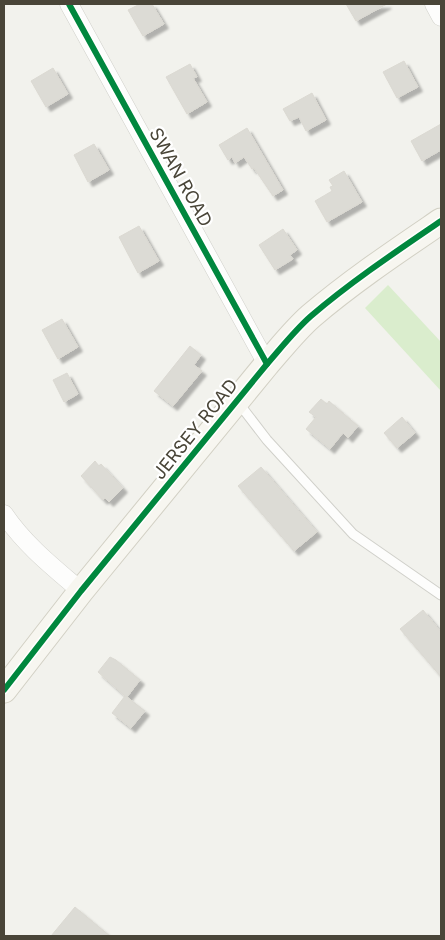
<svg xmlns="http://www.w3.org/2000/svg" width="445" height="940" viewBox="0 0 445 940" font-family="Inter,sans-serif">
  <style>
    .green { fill: #daedcd }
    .building { fill: #dcdbd5; stroke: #dbd9d2; filter: url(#shadow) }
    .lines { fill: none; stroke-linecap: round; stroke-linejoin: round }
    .lane-casing { stroke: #d0d0ca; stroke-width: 11 }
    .street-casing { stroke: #d0d0ca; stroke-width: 19 }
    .secondary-casing { stroke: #d2d0c4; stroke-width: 27 }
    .lane { stroke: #fdfdfc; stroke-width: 9 }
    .street { stroke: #fdfdfc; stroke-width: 18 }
    .secondary { stroke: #f7f6f0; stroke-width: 25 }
    .cycleway-casing { stroke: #fff; stroke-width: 9 }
    .cycleway { stroke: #00873e; stroke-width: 6 }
    .labels { text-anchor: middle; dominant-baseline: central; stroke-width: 4.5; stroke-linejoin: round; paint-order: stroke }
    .street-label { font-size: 18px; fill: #494538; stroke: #fff }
  </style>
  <defs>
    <filter id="shadow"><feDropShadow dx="4.5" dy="4.5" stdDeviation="1" flood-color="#0004"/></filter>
  </defs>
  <rect width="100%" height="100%" fill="#f2f2ed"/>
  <path class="green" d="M 388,285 L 441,342 L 441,391 L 365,308 Z"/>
  <g class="building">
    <path d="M 140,4 L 152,4 L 164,24 L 143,36 L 128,10 Z"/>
    <path d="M 346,4 L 387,4 L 356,21 Z"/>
    <path d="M 404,61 L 418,87 L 397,98 L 383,72 Z"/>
    <path d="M 190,64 L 197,77 L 193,78 L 207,102 L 187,114 L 166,77 Z"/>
    <path d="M 53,68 L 68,94 L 46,107 L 31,81 Z"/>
    <path d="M 312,93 L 326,120 L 306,131 L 299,117 L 290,121 L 283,109 Z"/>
    <path d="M 441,124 L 441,150 L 422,161 L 411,141 Z"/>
    <path d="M 247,128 L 283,190 L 273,196 L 254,168 L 252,169 L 244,157 L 235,163 L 232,157 L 228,160 L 219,145 Z"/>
    <path d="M 94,144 L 109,170 L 88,182 L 74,155 Z"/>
    <path d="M 344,171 L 362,202 L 327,222 L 315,201 L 332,191 L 330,187 L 333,186 L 329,180 Z"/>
    <path d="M 139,226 L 159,261 L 138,273 L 119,237 Z"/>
    <path d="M 283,229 L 297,250 L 290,255 L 293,259 L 275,270 L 259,245 Z"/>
    <path d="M 62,319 L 78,347 L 58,359 L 42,330 Z"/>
    <path d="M 190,346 L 201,355 L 194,365 L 202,371 L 173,406 L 154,391 Z"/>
    <path d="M 67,373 L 78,394 L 64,402 L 53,380 Z"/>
    <path d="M 321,399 L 327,404 L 329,401 L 358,426 L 348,438 L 343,433 L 330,449 L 306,429 L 316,417 L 309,412 Z"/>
    <path d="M 402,417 L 415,433 L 397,448 L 384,433 Z"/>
    <path d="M 95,461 L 99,466 L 101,464 L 123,488 L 109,502 L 105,498 L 103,500 L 81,476 Z"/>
    <path d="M 261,467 L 317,532 L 294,551 L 238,486 Z"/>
    <path d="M 423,610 L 441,632 L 441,677 L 400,629 Z"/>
    <path d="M 110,657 L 116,660 L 140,680 L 127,697 L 145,711 L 131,728 L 112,713 L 125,696 L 98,672 Z"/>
    <path d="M 75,907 L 110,936 L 51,936 Z"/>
  </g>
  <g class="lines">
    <defs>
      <path id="lane" d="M 237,401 L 267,440 L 353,534 L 441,595"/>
      <g id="street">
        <path d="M 69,4 L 267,364"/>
        <path d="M 434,4 L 441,17"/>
        <path d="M 4,514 C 25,545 53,567 81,591"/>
      </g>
      <path id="secondary" d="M 4,690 L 81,591 L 267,364 C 281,348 295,330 311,316 C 352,281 397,251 441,221"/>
    </defs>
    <use href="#lane" class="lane-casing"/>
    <use href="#street" class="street-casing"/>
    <use href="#secondary" class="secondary-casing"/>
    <use href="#lane" class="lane"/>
    <use href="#street" class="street"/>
    <use href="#secondary" class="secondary"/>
    <defs>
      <g id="cycleway">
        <path d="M 69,4 L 267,364"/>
        <path d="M 4,690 L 81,591 L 267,364 C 281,348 295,330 311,316 C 352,281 397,251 441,221"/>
      </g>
    </defs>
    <use href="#cycleway" class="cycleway-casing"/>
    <use href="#cycleway" class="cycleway"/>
  </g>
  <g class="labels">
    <g class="street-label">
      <text transform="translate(181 177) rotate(61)">SWAN ROAD</text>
      <text transform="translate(195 429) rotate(-51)">JERSEY ROAD</text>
    </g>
  </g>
  <rect width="445" height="940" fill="none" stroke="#494538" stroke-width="10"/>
</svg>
